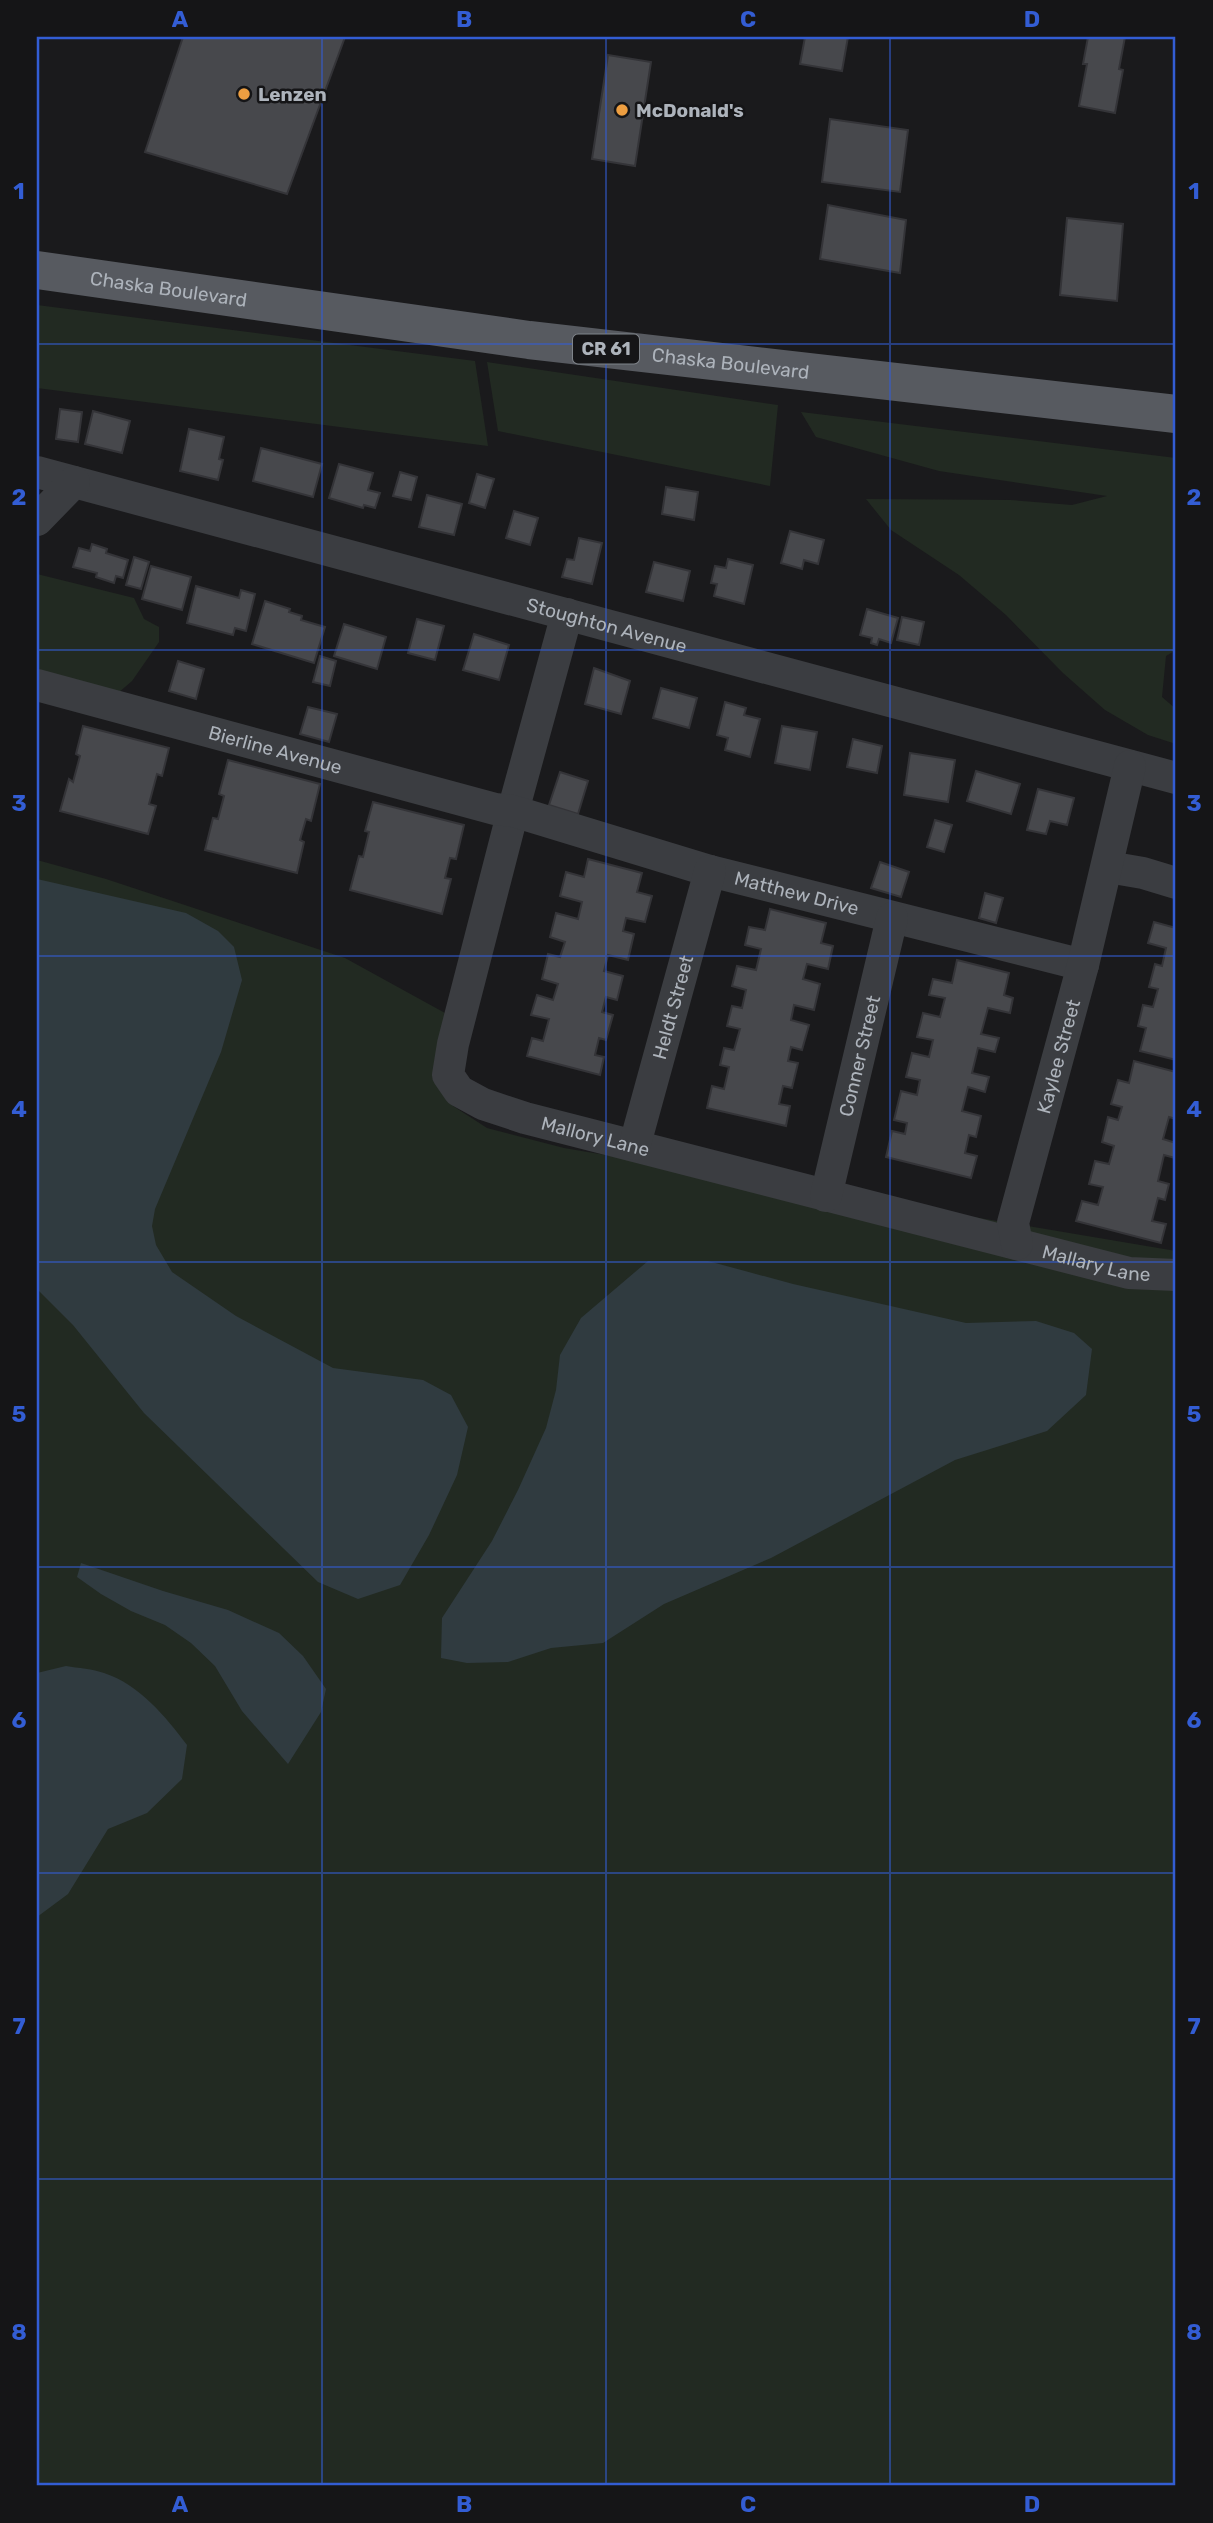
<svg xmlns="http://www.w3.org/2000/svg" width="1213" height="2523" viewBox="0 0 1213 2523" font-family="Rubik,sans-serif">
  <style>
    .green { fill: #222a22 }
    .water { fill: #303b40 }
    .building { fill: #47484c; stroke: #343438; stroke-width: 2 }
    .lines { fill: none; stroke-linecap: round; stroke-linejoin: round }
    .minor { stroke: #3b3d41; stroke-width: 32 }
    .major { stroke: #575a60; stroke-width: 38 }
    .grid { fill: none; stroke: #335dd4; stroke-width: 2; stroke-opacity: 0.55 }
    .poi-dot { fill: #ed9e41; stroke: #151517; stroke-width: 2.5 }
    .labels { text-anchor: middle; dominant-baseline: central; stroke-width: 5; stroke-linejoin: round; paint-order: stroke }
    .shield { fill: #151517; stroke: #7f848a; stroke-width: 2 }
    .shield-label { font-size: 18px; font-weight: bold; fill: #adb3bb }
    .poi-label { font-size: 19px; font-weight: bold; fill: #adb3bb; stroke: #151517; text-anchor: start }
    .street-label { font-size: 19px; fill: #adb3bb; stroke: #151517 }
    .neatline { fill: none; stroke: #335dd4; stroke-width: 2.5 }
    .grid-label { font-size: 23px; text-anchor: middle; font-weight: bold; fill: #335dd4 }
  </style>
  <rect width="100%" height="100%" fill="#1a1a1c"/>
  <g class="green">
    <path d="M 37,305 L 475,361 L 488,446 L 37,388 Z"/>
    <path d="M 487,362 L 778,405 L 770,486 L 498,431 Z"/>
    <path d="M 801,412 L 1176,458 L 1176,650 L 1166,656 L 1162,697 L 1176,709 L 1176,744 L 1148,735 L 1105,710 L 1063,673 L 1006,615 L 959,575 L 891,530 L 866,499 L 1011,500 L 1072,505 L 1107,496 L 939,471 L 816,437 Z"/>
    <path d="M 37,574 L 134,598 L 144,619 L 159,627 L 159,642 L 132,681 L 118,693 L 37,670 Z"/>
    <path d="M 37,860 L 106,879 L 345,958 L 445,1013 L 437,1052 L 453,1106 L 487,1128 L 564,1148 L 1176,1251 L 1176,2486 L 37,2486 Z"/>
  </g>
  <g class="water">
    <path d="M 37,879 L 186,913 L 218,931 L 234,947 L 242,980 L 221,1052 L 155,1209 L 152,1226 L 156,1245 L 172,1272 L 236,1316 L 333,1368 L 423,1380 L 451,1395 L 468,1427 L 457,1475 L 429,1535 L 400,1585 L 358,1599 L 318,1582 L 144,1413 L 73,1325 L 37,1289 Z"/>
    <path d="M 648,1261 L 708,1261 L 793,1284 L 966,1323 L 1036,1321 L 1074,1333 L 1092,1349 L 1086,1395 L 1047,1431 L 955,1460 L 771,1558 L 664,1604 L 603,1643 L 551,1648 L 508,1662 L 467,1663 L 441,1658 L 442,1618 L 492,1541 L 518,1490 L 546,1428 L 556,1390 L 560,1355 L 581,1318 Z"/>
    <path d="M 81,1563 L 163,1591 L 228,1610 L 279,1633 L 303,1656 L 326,1689 L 321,1712 L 288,1764 L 242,1711 L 215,1666 L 191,1643 L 165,1625 L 131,1611 L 101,1594 L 77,1577 Z"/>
    <path d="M 66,1666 C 78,1668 93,1669 104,1673 C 140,1685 165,1716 187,1745 L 182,1779 L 147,1813 L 108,1829 L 68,1894 L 37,1917 L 37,1673 Z"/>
  </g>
  <g class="building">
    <path d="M 183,37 L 345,37 L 287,194 L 145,152 Z"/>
    <path d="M 805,37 L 848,37 L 842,71 L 800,64 Z"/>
    <path d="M 1088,37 L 1125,37 L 1119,69 L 1123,70 L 1115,113 L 1079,106 L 1087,64 L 1083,64 Z"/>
    <path d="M 608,55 L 651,62 L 635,166 L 592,159 Z"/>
    <path d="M 830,119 L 908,130 L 900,192 L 822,182 Z"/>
    <path d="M 828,205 L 906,220 L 900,273 L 820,259 Z"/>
    <path d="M 1067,218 L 1123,224 L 1117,301 L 1060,295 Z"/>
    <path d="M 60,409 L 82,412 L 78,442 L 56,439 Z"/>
    <path d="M 93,411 L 130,421 L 122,453 L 85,444 Z"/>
    <path d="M 189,429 L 224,437 L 219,459 L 223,460 L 218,480 L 180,471 Z"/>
    <path d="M 261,448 L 322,464 L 313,497 L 253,481 Z"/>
    <path d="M 339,464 L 373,473 L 368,490 L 380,493 L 375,508 L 364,505 L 363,508 L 329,498 Z"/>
    <path d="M 400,472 L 417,477 L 411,500 L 393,496 Z"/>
    <path d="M 477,474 L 494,479 L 485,508 L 469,503 Z"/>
    <path d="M 666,487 L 698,492 L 694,520 L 662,514 Z"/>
    <path d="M 427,495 L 462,504 L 454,535 L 419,527 Z"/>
    <path d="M 514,511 L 538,518 L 530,545 L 506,538 Z"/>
    <path d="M 790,531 L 824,540 L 818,564 L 804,560 L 802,569 L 781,563 Z"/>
    <path d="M 579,538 L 602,543 L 592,584 L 562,577 L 567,559 L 574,560 Z"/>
    <path d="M 92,544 L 107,549 L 106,553 L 128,560 L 123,578 L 116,576 L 114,583 L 96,577 L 97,573 L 73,567 L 79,548 L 90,551 Z"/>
    <path d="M 134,557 L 149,562 L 141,589 L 126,585 Z"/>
    <path d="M 728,559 L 753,565 L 744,604 L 714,596 L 717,584 L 711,583 L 715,566 L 726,568 Z"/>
    <path d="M 654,562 L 690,571 L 683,601 L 646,592 Z"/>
    <path d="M 151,566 L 191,577 L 182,610 L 142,599 Z"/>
    <path d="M 196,586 L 239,598 L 241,590 L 255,594 L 246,631 L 235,628 L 233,635 L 187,623 Z"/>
    <path d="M 265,601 L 290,609 L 289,612 L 302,616 L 301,620 L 325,627 L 314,663 L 252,644 Z"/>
    <path d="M 867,609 L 898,618 L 891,643 L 879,639 L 877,645 L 871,643 L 872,638 L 860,635 Z"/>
    <path d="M 902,617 L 924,622 L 919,645 L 897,640 Z"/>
    <path d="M 417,619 L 444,626 L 435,660 L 408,653 Z"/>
    <path d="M 344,624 L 386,637 L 377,669 L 334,656 Z"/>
    <path d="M 474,634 L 509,645 L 499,680 L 463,670 Z"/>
    <path d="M 320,656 L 336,661 L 330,686 L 313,682 Z"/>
    <path d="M 178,661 L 204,669 L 196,699 L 169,691 Z"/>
    <path d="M 594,668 L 630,681 L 621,714 L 585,704 Z"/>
    <path d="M 661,688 L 697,698 L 689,728 L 653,718 Z"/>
    <path d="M 725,702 L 746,708 L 744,715 L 760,719 L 750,757 L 725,750 L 728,738 L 717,735 Z"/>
    <path d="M 308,707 L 337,714 L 329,742 L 300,734 Z"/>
    <path d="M 83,726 L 169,748 L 162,776 L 157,774 L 149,804 L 156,806 L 148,834 L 60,811 L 69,779 L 73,782 L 80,756 L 76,754 Z"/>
    <path d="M 782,726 L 817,732 L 810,770 L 775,763 Z"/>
    <path d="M 853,739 L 882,746 L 877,773 L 847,767 Z"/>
    <path d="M 910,753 L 955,760 L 948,802 L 904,795 Z"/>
    <path d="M 228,760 L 320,784 L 311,821 L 306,819 L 300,840 L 304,842 L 297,873 L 205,850 L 213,818 L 218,819 L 224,796 L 219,794 Z"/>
    <path d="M 976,771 L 1020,784 L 1011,814 L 967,801 Z"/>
    <path d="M 560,772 L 588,781 L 578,814 L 549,805 Z"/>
    <path d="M 1038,789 L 1074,798 L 1067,825 L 1050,821 L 1046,834 L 1027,830 Z"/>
    <path d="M 373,802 L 464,825 L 456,859 L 450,858 L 445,878 L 451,879 L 442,914 L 350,890 L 359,856 L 363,857 L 369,832 L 365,831 Z"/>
    <path d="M 935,820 L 952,825 L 944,852 L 927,847 Z"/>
    <path d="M 588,859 L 642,873 L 637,892 L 652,896 L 645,922 L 626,918 L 623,931 L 634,934 L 628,960 L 608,955 L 604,971 L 623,976 L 617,1000 L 606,997 L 602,1012 L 613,1015 L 606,1040 L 599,1038 L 595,1055 L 604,1057 L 600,1075 L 527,1056 L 532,1038 L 543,1041 L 549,1019 L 531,1015 L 537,995 L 553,1000 L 558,984 L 542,979 L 548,954 L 560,957 L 565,942 L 550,937 L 556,913 L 578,919 L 582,902 L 560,896 L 566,872 L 584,877 Z"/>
    <path d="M 880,862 L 909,872 L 901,897 L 871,888 Z"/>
    <path d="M 985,893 L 1003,898 L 996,923 L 979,918 Z"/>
    <path d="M 770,909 L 826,923 L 821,943 L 833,946 L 828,969 L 807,964 L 803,979 L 820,984 L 814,1010 L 794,1005 L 791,1020 L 809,1025 L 802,1050 L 791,1047 L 788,1061 L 798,1063 L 792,1088 L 783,1086 L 779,1104 L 790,1106 L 786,1126 L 707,1108 L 712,1086 L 724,1089 L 729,1067 L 720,1065 L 724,1048 L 734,1050 L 740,1029 L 727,1026 L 732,1006 L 742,1008 L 746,990 L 732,986 L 737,966 L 756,970 L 761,949 L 745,945 L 749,927 L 765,930 Z"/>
    <path d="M 1154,922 L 1176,928 L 1176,1060 L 1140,1051 L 1146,1028 L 1138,1026 L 1143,1005 L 1153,1007 L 1158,989 L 1149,987 L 1155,964 L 1162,966 L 1166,948 L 1148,943 Z"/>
    <path d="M 957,960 L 1009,973 L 1004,995 L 1013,998 L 1010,1013 L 988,1008 L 981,1034 L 999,1038 L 995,1052 L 978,1048 L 972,1073 L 989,1077 L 985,1092 L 968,1087 L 962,1111 L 981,1116 L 976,1137 L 969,1135 L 965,1153 L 977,1156 L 971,1178 L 886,1157 L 892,1131 L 905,1134 L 907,1123 L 894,1120 L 901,1091 L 917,1095 L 920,1080 L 906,1077 L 912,1053 L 929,1057 L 933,1040 L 917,1037 L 923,1013 L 940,1017 L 945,998 L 929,995 L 933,979 L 952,983 Z"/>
    <path d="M 1134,1061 L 1176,1072 L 1176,1119 L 1169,1117 L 1163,1139 L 1176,1143 L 1176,1154 L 1175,1158 L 1164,1155 L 1158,1181 L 1169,1184 L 1165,1200 L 1158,1198 L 1152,1221 L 1166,1224 L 1161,1243 L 1076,1221 L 1082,1201 L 1098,1205 L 1103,1187 L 1089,1184 L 1095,1161 L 1109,1164 L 1114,1146 L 1102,1142 L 1108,1117 L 1118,1120 L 1122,1107 L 1111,1104 L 1118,1080 L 1129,1083 Z"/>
  </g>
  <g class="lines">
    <g class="minor">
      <path id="s1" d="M 37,472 L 1176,778"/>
      <path d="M 37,520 L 74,482"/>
      <path id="s2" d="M 567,614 L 513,811 L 453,1044 L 448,1075 L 459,1091 L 483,1104 L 525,1118 L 1129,1273 L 1176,1275"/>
      <path id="s3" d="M 37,685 L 495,809 L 513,811 L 710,871 L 1083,965"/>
      <path d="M 1108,867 L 1143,873 L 1176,883"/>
      <path id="s4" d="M 635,1144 L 710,871"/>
      <path id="s5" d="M 826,1196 L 892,918"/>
      <path id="s6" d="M 1017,1244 L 1013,1223 L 1083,965 L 1130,766"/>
    </g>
    <path class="major" id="s7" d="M 37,270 L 529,340 L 1176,414"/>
  </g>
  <path class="grid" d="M 322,37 L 322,2486M 606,37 L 606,2486M 890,37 L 890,2486M 37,344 L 1176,344M 37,650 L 1176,650M 37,956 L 1176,956M 37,1262 L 1176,1262M 37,1567 L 1176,1567M 37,1873 L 1176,1873M 37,2179 L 1176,2179"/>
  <g class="poi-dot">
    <circle cx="244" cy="94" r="7"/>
    <circle cx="622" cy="110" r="7"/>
  </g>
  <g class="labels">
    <rect class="shield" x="573" y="334.5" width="66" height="29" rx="5"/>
    <g class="shield-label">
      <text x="606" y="349">CR 61</text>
    </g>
    <g class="poi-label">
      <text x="258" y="94">Lenzen</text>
      <text x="636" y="110">McDonald's</text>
    </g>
    <g class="street-label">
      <text stroke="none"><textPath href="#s7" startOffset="133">Chaska Boulevard</textPath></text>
      <text stroke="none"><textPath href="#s7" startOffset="700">Chaska Boulevard</textPath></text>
      <text stroke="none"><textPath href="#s1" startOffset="590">Stoughton Avenue</textPath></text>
      <text stroke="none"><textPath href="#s3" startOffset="247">Bierline Avenue</textPath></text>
      <text stroke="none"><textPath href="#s3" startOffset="788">Matthew Drive</textPath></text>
      <text stroke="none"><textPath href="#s4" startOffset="142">Heldt Street</textPath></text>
      <text stroke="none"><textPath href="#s6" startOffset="194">Kaylee Street</textPath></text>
      <text stroke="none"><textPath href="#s5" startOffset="144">Conner Street</textPath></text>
      <text stroke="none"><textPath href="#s2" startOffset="640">Mallory Lane</textPath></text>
      <text stroke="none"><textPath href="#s2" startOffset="1157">Mallary Lane</textPath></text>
    </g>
  </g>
  <rect width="1213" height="2523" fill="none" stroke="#151517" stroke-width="77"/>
  <rect x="38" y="38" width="1136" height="2446" class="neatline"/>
  <g class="grid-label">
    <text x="180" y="27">A</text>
    <text x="464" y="27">B</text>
    <text x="748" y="27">C</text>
    <text x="1032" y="27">D</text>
    <text x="19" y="199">1</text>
    <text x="1194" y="199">1</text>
    <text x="19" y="505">2</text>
    <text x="1194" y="505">2</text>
    <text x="19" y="811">3</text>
    <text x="1194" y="811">3</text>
    <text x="19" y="1117">4</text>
    <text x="1194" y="1117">4</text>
    <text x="19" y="1422">5</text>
    <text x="1194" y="1422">5</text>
    <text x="19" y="1728">6</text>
    <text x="1194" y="1728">6</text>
    <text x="19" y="2034">7</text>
    <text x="1194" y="2034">7</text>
    <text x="19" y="2340">8</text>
    <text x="1194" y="2340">8</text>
    <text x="180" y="2512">A</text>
    <text x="464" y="2512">B</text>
    <text x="748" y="2512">C</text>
    <text x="1032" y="2512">D</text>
  </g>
</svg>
